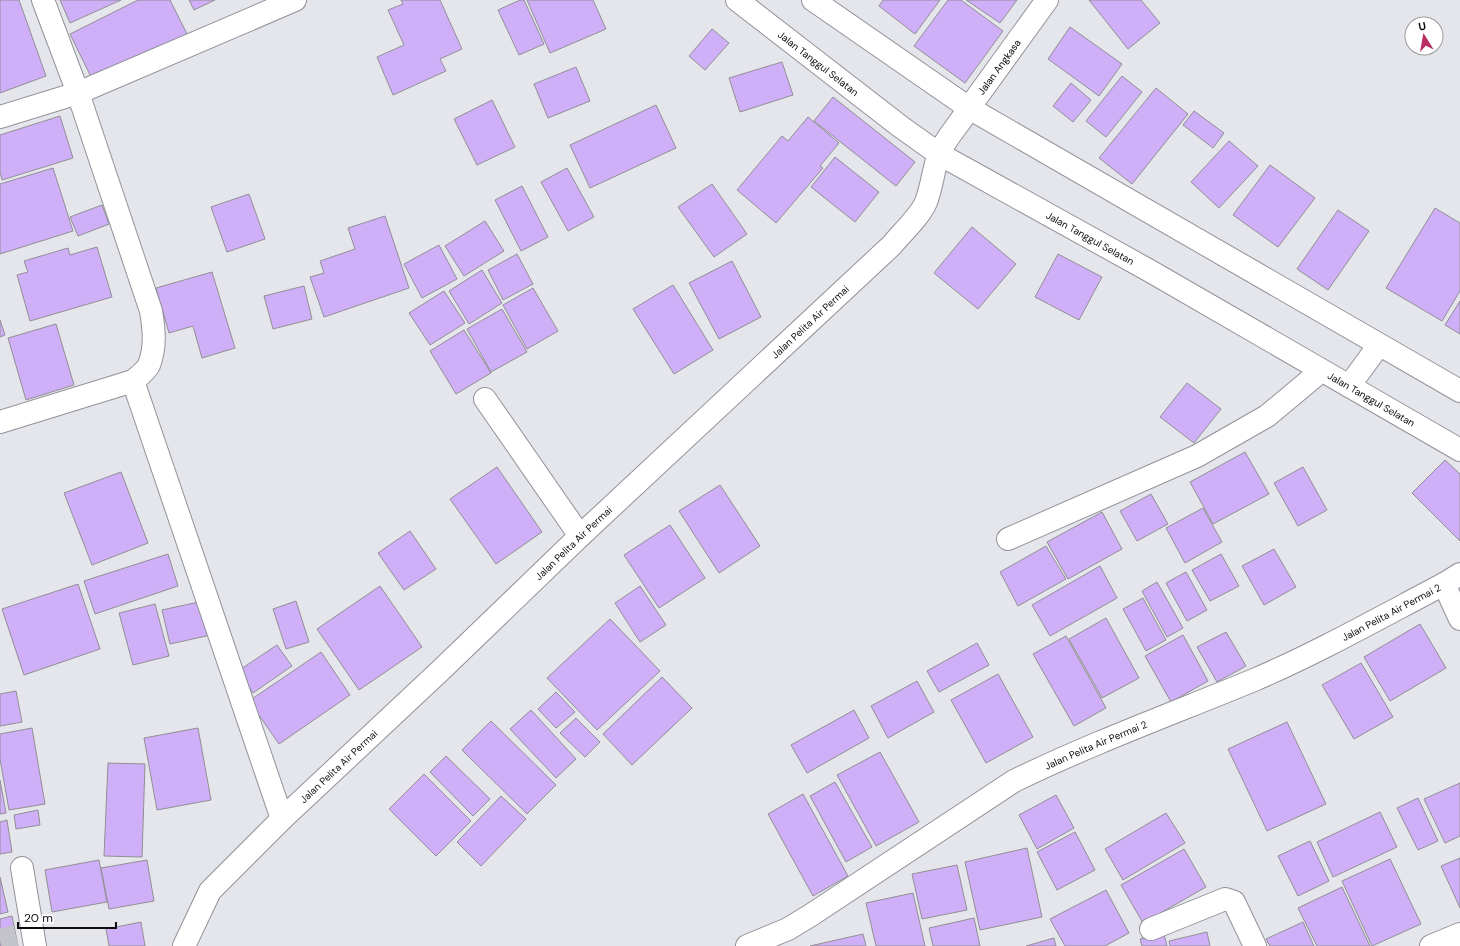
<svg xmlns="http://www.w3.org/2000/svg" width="1460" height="946" viewBox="0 0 1460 946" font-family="'DM Sans',sans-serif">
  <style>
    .building { fill: #cfaff7; stroke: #918f94 }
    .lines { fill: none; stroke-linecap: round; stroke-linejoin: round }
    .minor-tunnel { stroke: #c4c5cb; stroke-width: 22; stroke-dasharray: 22 11; stroke-linecap: butt }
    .minor-casing { stroke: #919298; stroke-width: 24 }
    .tertiary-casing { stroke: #919298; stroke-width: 24 }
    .minor { stroke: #fff; stroke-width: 22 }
    .tertiary { stroke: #fff; stroke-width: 22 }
    .labels { text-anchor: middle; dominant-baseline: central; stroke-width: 3; stroke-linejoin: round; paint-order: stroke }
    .street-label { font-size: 10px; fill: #0c0c0e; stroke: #fff }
  </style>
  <rect width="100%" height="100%" fill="#e5e6ec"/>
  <g class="building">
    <path d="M 0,0 L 19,0 L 46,76 L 0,93 Z"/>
    <path d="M 60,0 L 121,0 L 70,23 Z"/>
    <path d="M 138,0 L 170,0 L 187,34 L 93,81 L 70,34 Z"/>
    <path d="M 189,0 L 215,0 L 194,10 Z"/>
    <path d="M 401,0 L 440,0 L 462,49 L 440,59 L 446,71 L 393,95 L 377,57 L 404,45 L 388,10 L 403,4 Z"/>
    <path d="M 520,0 L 524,0 L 544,44 L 519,55 L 498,10 Z"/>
    <path d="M 527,0 L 593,0 L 606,29 L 550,53 Z"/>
    <path d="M 883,0 L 940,0 L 915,34 L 879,6 Z"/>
    <path d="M 948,0 L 961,0 L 1003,31 L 965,83 L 914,46 Z"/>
    <path d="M 966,0 L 1017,0 L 1000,23 Z"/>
    <path d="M 1089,0 L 1141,0 L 1160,23 L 1128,49 Z"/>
    <path d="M 1070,27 L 1122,64 L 1099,96 L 1048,59 Z"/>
    <path d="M 712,29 L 729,43 L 705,70 L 689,56 Z"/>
    <path d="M 782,62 L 793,95 L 740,112 L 729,78 Z"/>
    <path d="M 576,67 L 590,101 L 548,118 L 534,84 Z"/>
    <path d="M 1122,76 L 1142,92 L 1106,137 L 1086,121 Z"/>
    <path d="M 1071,83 L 1091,100 L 1073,122 L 1053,106 Z"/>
    <path d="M 1156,88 L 1188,114 L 1132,184 L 1099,158 Z"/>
    <path d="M 833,97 L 915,162 L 896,186 L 814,121 Z"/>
    <path d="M 492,100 L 515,147 L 477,165 L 454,119 Z"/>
    <path d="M 656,105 L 676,148 L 590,188 L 570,145 Z"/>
    <path d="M 1194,111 L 1224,133 L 1213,148 L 1183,125 Z"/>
    <path d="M 60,116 L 73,158 L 2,180 L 0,172 L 0,135 Z"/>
    <path d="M 808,117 L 839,143 L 820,166 L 823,168 L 776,223 L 737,190 L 782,136 L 788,141 Z"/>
    <path d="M 1229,141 L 1258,166 L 1219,208 L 1191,182 Z"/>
    <path d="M 835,157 L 879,192 L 855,222 L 811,187 Z"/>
    <path d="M 1270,165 L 1315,198 L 1278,247 L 1233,215 Z"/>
    <path d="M 53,168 L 73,231 L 0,254 L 0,184 Z"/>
    <path d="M 567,168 L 594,217 L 568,231 L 541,182 Z"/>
    <path d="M 712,184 L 747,234 L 714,257 L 678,207 Z"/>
    <path d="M 522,186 L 548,237 L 521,251 L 495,200 Z"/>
    <path d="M 249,194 L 265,239 L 227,252 L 211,207 Z"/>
    <path d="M 102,205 L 109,224 L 78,236 L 70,217 Z"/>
    <path d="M 1435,208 L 1460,223 L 1460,291 L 1442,321 L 1386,288 Z"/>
    <path d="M 1338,210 L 1369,231 L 1328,290 L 1297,269 Z"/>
    <path d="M 385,216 L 409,288 L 324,317 L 310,277 L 324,273 L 320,261 L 355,249 L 348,228 Z"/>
    <path d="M 485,221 L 504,251 L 464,276 L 445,246 Z"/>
    <path d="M 972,227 L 1016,264 L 978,309 L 934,273 Z"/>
    <path d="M 439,245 L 457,279 L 422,298 L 404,264 Z"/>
    <path d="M 97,247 L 112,297 L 30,321 L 17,275 L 28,272 L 24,261 L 68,248 L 70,255 Z"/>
    <path d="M 517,254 L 533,284 L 503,300 L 488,270 Z"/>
    <path d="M 1058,254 L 1102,277 L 1079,320 L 1035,297 Z"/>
    <path d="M 732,261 L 761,317 L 719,339 L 689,283 Z"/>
    <path d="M 482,270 L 502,303 L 469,324 L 449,291 Z"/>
    <path d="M 212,272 L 235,348 L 202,358 L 193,326 L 169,333 L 156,288 Z"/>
    <path d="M 673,285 L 713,350 L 674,374 L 633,309 Z"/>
    <path d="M 304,286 L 312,319 L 273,329 L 264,296 Z"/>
    <path d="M 533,288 L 558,331 L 527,349 L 503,305 Z"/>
    <path d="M 444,291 L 465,323 L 430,345 L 409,313 Z"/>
    <path d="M 1460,301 L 1460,334 L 1445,325 Z"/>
    <path d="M 502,309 L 527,352 L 491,372 L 467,329 Z"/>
    <path d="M 0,320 L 5,335 L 0,337 Z"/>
    <path d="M 56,324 L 74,385 L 26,400 L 8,338 Z"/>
    <path d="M 464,330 L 491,373 L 456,394 L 430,351 Z"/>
    <path d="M 1187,383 L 1221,409 L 1194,443 L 1160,417 Z"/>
    <path d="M 1245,452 L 1269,494 L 1213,524 L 1190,482 Z"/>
    <path d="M 1445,460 L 1460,474 L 1460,541 L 1412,493 Z"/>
    <path d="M 497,467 L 542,532 L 496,564 L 450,499 Z"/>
    <path d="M 1303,467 L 1327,510 L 1298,526 L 1274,483 Z"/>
    <path d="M 121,472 L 148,543 L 92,565 L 64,493 Z"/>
    <path d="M 720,485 L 760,546 L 719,573 L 679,511 Z"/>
    <path d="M 1151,494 L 1168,524 L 1137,541 L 1120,511 Z"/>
    <path d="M 1203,508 L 1222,542 L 1185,563 L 1166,528 Z"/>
    <path d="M 1102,512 L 1122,549 L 1068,579 L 1047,542 Z"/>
    <path d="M 670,525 L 705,578 L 659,608 L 624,555 Z"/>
    <path d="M 410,531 L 436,569 L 404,590 L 378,553 Z"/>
    <path d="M 1046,546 L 1066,579 L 1018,606 L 1000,572 Z"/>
    <path d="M 1274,549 L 1296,587 L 1264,605 L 1242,566 Z"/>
    <path d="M 168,554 L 178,586 L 95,614 L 84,581 Z"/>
    <path d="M 1221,554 L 1239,586 L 1210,601 L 1192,570 Z"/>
    <path d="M 1100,566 L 1117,598 L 1050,636 L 1032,605 Z"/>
    <path d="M 1186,572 L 1207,610 L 1187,621 L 1166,583 Z"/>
    <path d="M 1157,582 L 1183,628 L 1167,637 L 1142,591 Z"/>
    <path d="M 78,584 L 100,649 L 24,675 L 2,609 Z"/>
    <path d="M 380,586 L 422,647 L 359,690 L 317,629 Z"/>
    <path d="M 640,586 L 666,625 L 640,642 L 615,603 Z"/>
    <path d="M 1143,598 L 1166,640 L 1146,651 L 1123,609 Z"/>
    <path d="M 203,601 L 211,635 L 170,644 L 162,610 Z"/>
    <path d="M 296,601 L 309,642 L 286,649 L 273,609 Z"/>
    <path d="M 155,604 L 169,656 L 133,665 L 119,613 Z"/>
    <path d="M 1106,618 L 1139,678 L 1102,698 L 1069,639 Z"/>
    <path d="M 610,619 L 660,671 L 597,730 L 547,678 Z"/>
    <path d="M 1420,624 L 1446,668 L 1390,701 L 1364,657 Z"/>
    <path d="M 1226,632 L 1246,666 L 1217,682 L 1197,647 Z"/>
    <path d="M 1183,635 L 1208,681 L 1171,702 L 1145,656 Z"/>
    <path d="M 1066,636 L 1106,708 L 1074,726 L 1033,654 Z"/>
    <path d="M 977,643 L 989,665 L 939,692 L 927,671 Z"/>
    <path d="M 277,645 L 292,666 L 253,693 L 238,671 Z"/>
    <path d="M 321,652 L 350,695 L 279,744 L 249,701 Z"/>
    <path d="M 1361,663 L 1393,717 L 1354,739 L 1322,685 Z"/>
    <path d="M 998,674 L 1033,737 L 986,763 L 951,700 Z"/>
    <path d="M 662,677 L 692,708 L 632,765 L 603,734 Z"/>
    <path d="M 917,681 L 934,712 L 888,738 L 871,706 Z"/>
    <path d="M 16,691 L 22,722 L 0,726 L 0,694 Z"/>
    <path d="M 556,692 L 575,712 L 556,728 L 538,709 Z"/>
    <path d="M 531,710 L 576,759 L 556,778 L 510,729 Z"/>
    <path d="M 854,710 L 869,738 L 807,773 L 791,745 Z"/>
    <path d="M 576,718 L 600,742 L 585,757 L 560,733 Z"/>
    <path d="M 491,721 L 556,785 L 527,814 L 462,750 Z"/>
    <path d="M 1287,722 L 1326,804 L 1267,831 L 1228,749 Z"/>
    <path d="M 32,728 L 45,804 L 9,810 L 0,759 L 0,734 Z"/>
    <path d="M 198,728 L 211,800 L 157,810 L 144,738 Z"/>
    <path d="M 880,752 L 919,822 L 876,846 L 837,775 Z"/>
    <path d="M 446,756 L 490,799 L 473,816 L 430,772 Z"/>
    <path d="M 108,763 L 145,764 L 142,857 L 104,856 Z"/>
    <path d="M 424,774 L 471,821 L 436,856 L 389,809 Z"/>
    <path d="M 0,780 L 6,813 L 0,814 Z"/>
    <path d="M 835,782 L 872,847 L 846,862 L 810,796 Z"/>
    <path d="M 1460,783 L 1460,836 L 1445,843 L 1424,799 Z"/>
    <path d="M 803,794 L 848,876 L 813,896 L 768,814 Z"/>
    <path d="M 1056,795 L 1074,828 L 1037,849 L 1019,815 Z"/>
    <path d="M 501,796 L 526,819 L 481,866 L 457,842 Z"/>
    <path d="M 1418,798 L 1438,841 L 1418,850 L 1397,808 Z"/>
    <path d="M 38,810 L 40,825 L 16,829 L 14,815 Z"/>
    <path d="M 1380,812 L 1397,847 L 1333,877 L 1317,842 Z"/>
    <path d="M 1166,813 L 1185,843 L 1123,880 L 1105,849 Z"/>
    <path d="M 7,820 L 12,852 L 0,854 L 0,822 Z"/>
    <path d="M 1075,832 L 1095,870 L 1057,890 L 1037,852 Z"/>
    <path d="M 1310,841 L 1329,881 L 1298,896 L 1278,856 Z"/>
    <path d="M 1027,848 L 1042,917 L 980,930 L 965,862 Z"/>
    <path d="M 1184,849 L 1206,887 L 1143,923 L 1121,885 Z"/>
    <path d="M 1460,858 L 1460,908 L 1441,866 Z"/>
    <path d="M 1390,859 L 1421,924 L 1372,946 L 1342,881 Z"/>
    <path d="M 99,860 L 107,902 L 52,912 L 45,870 Z"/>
    <path d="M 147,860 L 154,901 L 109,909 L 101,868 Z"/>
    <path d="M 957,865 L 967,910 L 922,919 L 912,874 Z"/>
    <path d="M 0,877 L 8,912 L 0,914 Z"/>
    <path d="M 1342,887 L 1370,946 L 1317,946 L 1298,908 Z"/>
    <path d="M 1106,890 L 1129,933 L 1105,946 L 1065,946 L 1050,919 Z"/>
    <path d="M 913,893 L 925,946 L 876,946 L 866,903 Z"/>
    <path d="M 12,916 L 18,946 L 0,946 L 0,919 Z"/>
    <path d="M 974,918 L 980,946 L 933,946 L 929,928 Z"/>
    <path d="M 141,922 L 145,946 L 109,946 L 106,929 Z"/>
    <path d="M 1303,922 L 1314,946 L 1270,946 L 1266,939 Z"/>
    <path d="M 1207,932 L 1210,946 L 1170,946 L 1169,941 Z"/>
    <path d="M 863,934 L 866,946 L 810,946 Z"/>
    <path d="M 1164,934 L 1167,946 L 1142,946 L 1140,939 Z"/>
    <path d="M 1054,938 L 1056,946 L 1026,946 Z"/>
  </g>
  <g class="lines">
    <path class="minor-tunnel" d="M 0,940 L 16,936"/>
    <defs>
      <g id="minor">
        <path d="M 813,0 L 969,108 L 1460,391"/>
        <path d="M 0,117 L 78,93 L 295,0"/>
        <path d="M 133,381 L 282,819"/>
        <path d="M 1349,386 L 1379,345"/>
        <path d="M 485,399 L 580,536"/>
        <path d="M 0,422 L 133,381 C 138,377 146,371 149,365 C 156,347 154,329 151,311 L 78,93 L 43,0"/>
        <path d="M 1008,539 L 1197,456 L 1267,416 L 1321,371"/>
        <path d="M 1444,584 L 1460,619"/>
        <path d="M 22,868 L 35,946"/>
        <path d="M 1151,929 L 1225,899 L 1234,902 L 1255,946"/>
        <path id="s1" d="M 184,946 L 210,891 L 282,819 L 441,670 L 580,536 L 892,245 C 901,234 921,215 926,202 C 932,187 933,170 939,154 C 946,137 960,124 969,108 L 1047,0"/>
        <path id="s2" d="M 747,946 L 788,929 L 811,915 L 1014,781 C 1092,743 1174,713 1254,680 C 1319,652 1381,617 1444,584 L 1460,574"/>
        <path d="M 1431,946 L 1460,934"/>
      </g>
      <g id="tertiary">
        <path id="s3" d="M 737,0 L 901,127 L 939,154 L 1150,271 L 1460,450"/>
      </g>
    </defs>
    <use href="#minor" class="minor-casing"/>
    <use href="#tertiary" class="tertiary-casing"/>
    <use href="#minor" class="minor"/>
    <use href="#tertiary" class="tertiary"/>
  </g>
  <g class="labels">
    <g class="street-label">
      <text stroke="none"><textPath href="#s3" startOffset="103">Jalan Tanggul Selatan</textPath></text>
      <text stroke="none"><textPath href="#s1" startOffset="1211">Jalan Angkasa</textPath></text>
      <text stroke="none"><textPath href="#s3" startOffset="427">Jalan Tanggul Selatan</textPath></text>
      <text stroke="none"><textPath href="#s1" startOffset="888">Jalan Pelita Air Permai</textPath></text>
      <text stroke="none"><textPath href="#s3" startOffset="751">Jalan Tanggul Selatan</textPath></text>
      <text stroke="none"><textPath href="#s1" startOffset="564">Jalan Pelita Air Permai</textPath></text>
      <text stroke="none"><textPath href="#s2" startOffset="728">Jalan Pelita Air Permai 2</textPath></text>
      <text stroke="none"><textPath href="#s2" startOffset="404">Jalan Pelita Air Permai 2</textPath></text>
      <text stroke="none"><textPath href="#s1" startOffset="240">Jalan Pelita Air Permai</textPath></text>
    </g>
  </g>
  <g transform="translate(1424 36) rotate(349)"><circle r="19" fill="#ffffff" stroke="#9e9e9f"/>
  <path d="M0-3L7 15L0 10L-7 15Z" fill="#b92d64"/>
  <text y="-6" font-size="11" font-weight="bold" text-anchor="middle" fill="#0c0c0e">U</text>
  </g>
  <path d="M18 922v6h98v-6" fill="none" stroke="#0c0c0e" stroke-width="2"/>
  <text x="24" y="922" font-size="12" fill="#0c0c0e" stroke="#ffffff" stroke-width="3" paint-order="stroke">20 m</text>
</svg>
